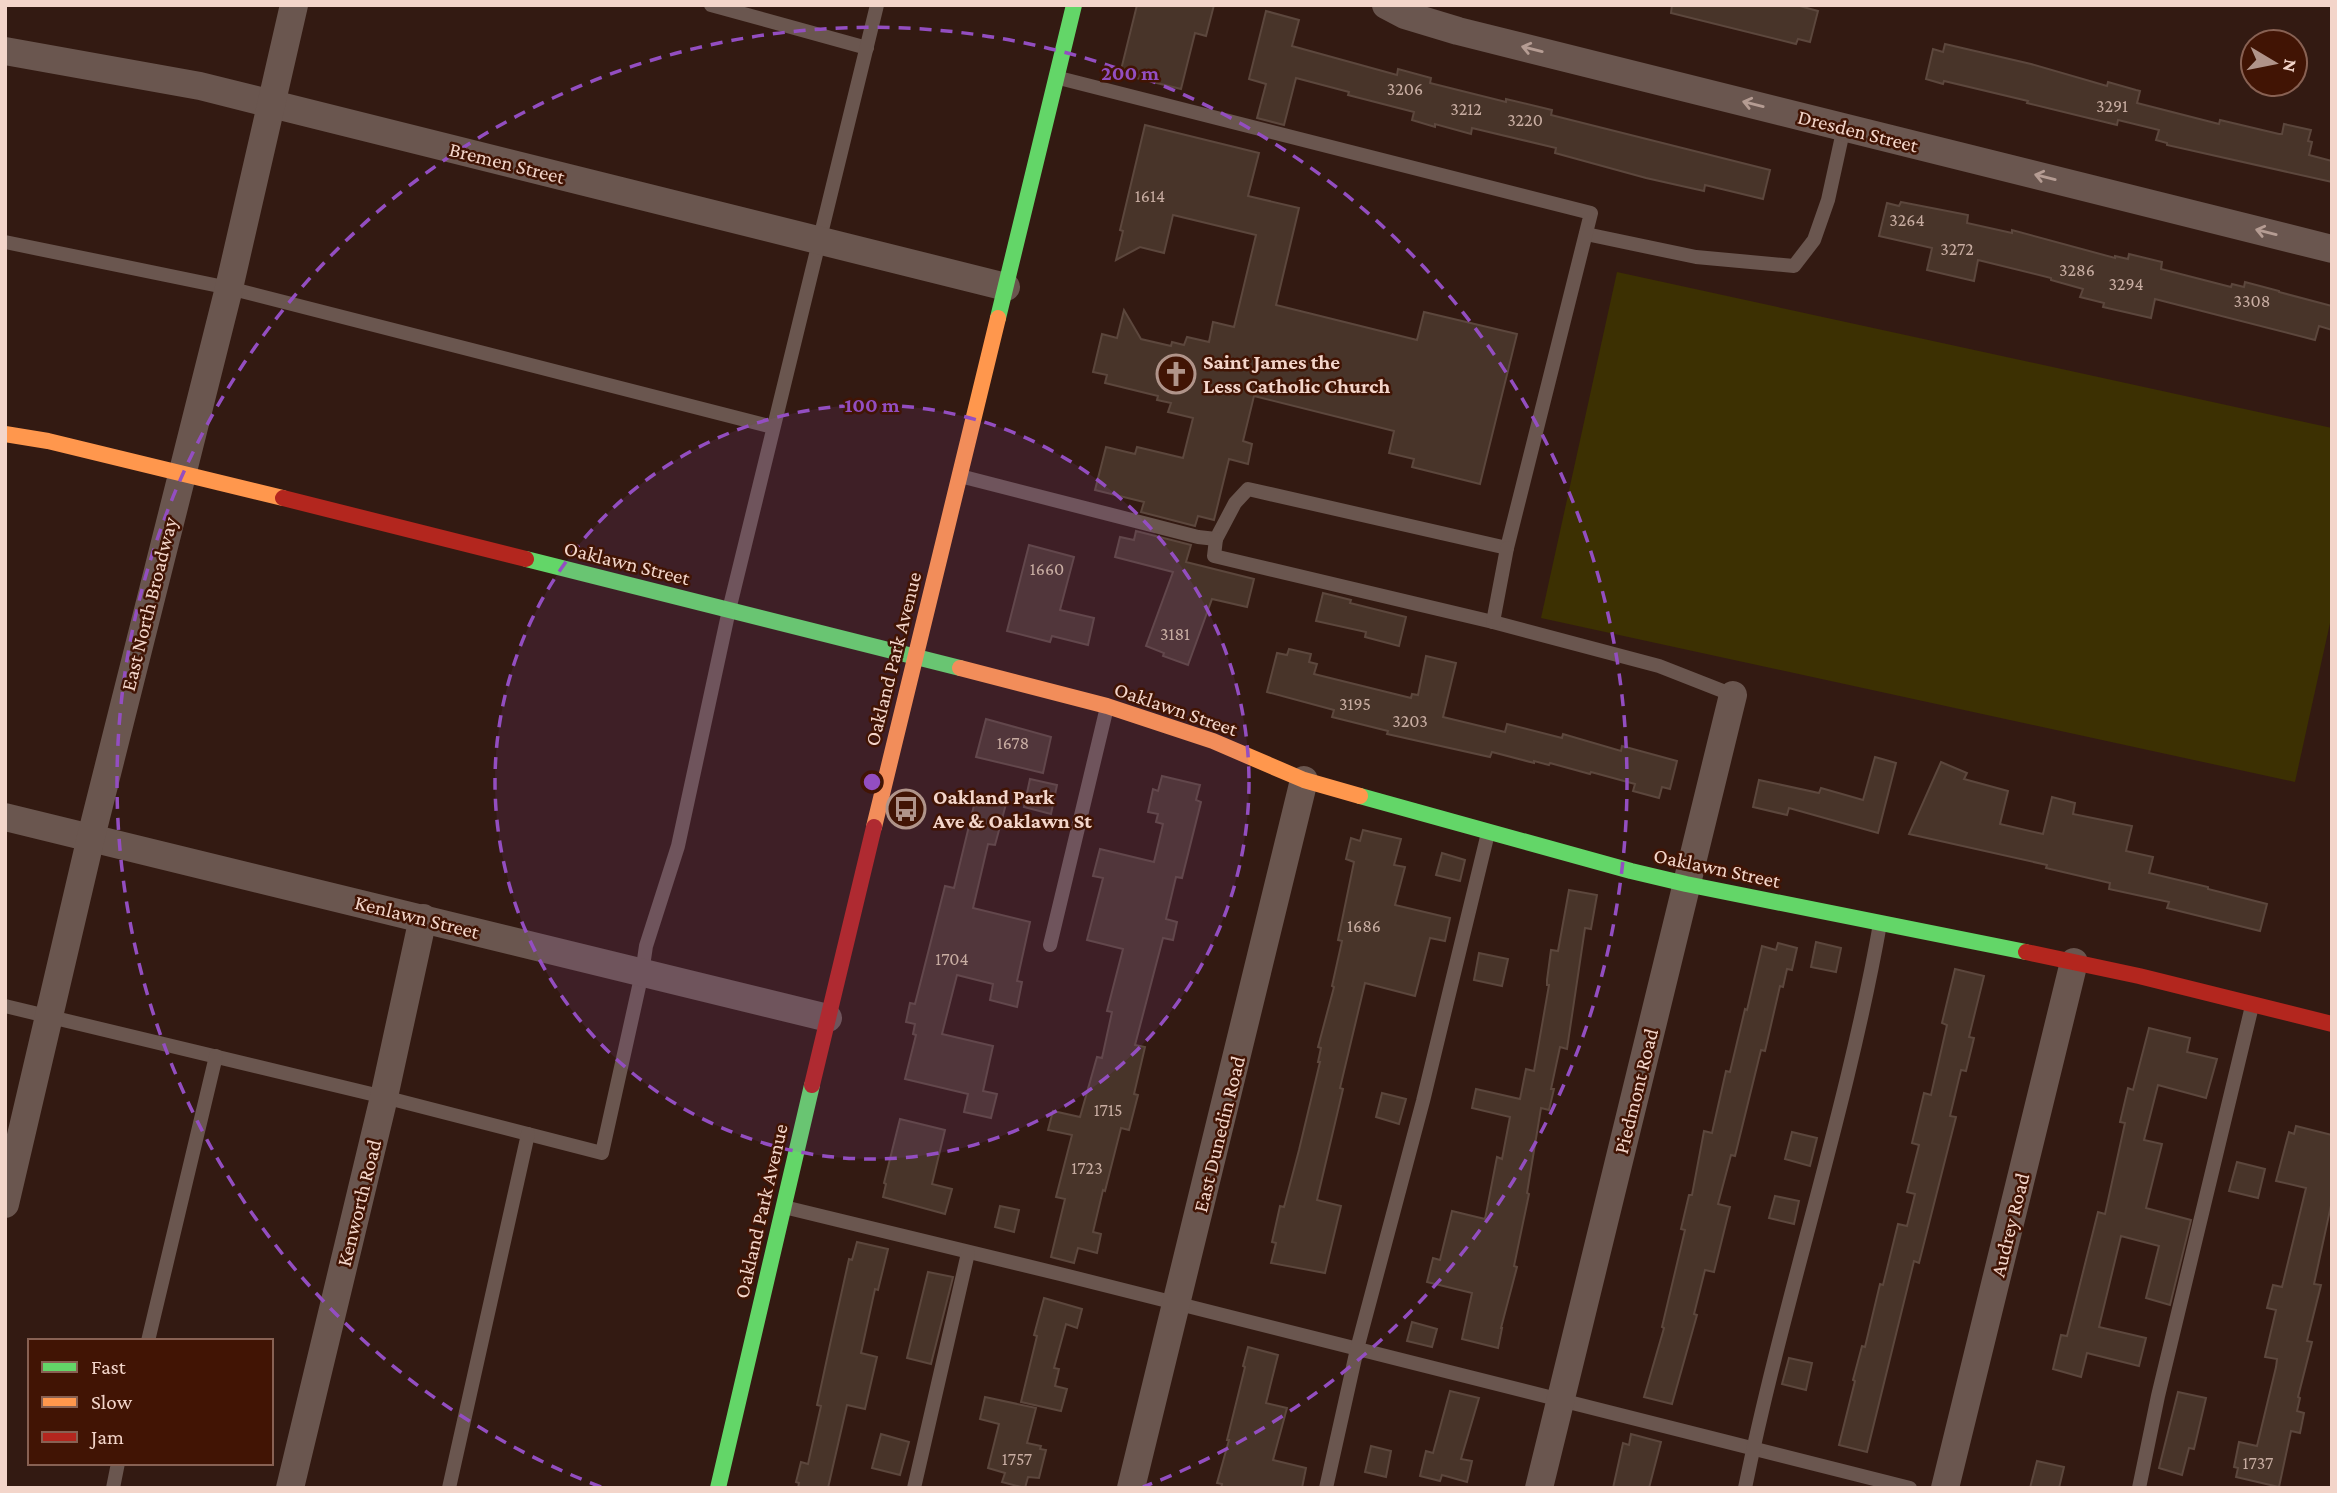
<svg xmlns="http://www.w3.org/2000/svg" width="2337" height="1493" viewBox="0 0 2337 1493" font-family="'Crimson Pro',serif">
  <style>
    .green { fill: #3c3002 }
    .building { fill: #483429; stroke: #5c473d; stroke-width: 2 }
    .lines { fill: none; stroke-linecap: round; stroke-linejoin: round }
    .lane { stroke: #6a564f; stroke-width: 14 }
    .street { stroke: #6a564f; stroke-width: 28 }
    .fast { stroke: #63d668; stroke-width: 16 }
    .slow { stroke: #ff974d; stroke-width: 16 }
    .jam { stroke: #b3261e; stroke-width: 16 }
    .oneway { stroke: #b59c93 }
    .ring { fill: none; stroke: #934ec1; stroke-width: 3.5; stroke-dasharray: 12 9 }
    .labels { text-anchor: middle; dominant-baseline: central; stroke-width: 5; stroke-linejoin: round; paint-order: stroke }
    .number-label { font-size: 18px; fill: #c8ada2 }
    .street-label { font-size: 21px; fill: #f3d5ca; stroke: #411404 }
    .poi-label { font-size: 21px; font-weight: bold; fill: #f3d5ca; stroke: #411404; text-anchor: start }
    .centre { fill: #934ec1; stroke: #411404; stroke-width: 3.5 }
    .ring-label { font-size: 21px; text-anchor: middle; font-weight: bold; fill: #934ec1; stroke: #411404; stroke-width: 5; stroke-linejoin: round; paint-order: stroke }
  </style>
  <rect width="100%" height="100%" fill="#331a12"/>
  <path class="green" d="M 1617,272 L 2332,428 L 2332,614 L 2295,782 L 1541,618 Z"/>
  <g class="building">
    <path d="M 1137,5 L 1214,5 L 1206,36 L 1195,33 L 1181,89 L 1120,74 Z"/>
    <path d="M 1672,5 L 1796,5 L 1818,11 L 1810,42 L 1798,39 L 1796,44 L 1671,13 Z"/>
    <path d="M 1266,11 L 1299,20 L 1292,46 L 1397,75 L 1398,69 L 1431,78 L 1430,83 L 1506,102 L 1506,99 L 1552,110 L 1551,115 L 1770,170 L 1763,199 L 1705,185 L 1704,191 L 1646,178 L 1555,153 L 1556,148 L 1472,128 L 1471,134 L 1435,124 L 1435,127 L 1412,120 L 1414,112 L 1348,95 L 1349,92 L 1296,78 L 1284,125 L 1257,118 L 1266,84 L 1249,79 Z"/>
    <path d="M 1945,44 L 2031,64 L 2107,86 L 2108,82 L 2136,90 L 2140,91 L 2137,103 L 2219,124 L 2220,120 L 2279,134 L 2282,134 L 2284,124 L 2311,130 L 2308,141 L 2312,142 L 2309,155 L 2332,161 L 2332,182 L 2167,145 L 2167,143 L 2156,140 L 2159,130 L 2118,120 L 2117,125 L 2027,103 L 2028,101 L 1944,81 L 1943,84 L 1926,79 L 1933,49 L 1943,52 Z"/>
    <path d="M 1145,125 L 1259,153 L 1248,196 L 1299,208 L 1276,305 L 1417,340 L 1424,312 L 1517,334 L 1480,484 L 1412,467 L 1414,459 L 1389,453 L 1394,431 L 1254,396 L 1243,441 L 1252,444 L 1248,464 L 1229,459 L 1214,520 L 1198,516 L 1195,526 L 1141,512 L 1144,502 L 1095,490 L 1106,447 L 1135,454 L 1137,447 L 1183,458 L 1193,418 L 1168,412 L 1171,403 L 1157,400 L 1158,396 L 1105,383 L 1107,375 L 1093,372 L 1102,334 L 1117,338 L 1124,310 L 1141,339 L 1171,346 L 1172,342 L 1184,345 L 1187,337 L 1209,342 L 1213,322 L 1234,327 L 1256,235 L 1173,215 L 1164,253 L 1140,247 L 1116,260 L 1123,231 L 1120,230 Z"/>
    <path d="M 1901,202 L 1968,215 L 1967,223 L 2012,233 L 2012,230 L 2115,258 L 2115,256 L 2128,259 L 2129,254 L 2162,262 L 2161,269 L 2231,287 L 2232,284 L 2244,287 L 2245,282 L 2279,291 L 2279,292 L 2332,306 L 2332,330 L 2319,326 L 2315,340 L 2155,299 L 2151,318 L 2103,307 L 2104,303 L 2080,297 L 2083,289 L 2051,280 L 2051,278 L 1978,260 L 1974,281 L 1927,270 L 1932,248 L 1879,236 L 1887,203 L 1899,206 Z"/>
    <path d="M 1136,531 L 1191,545 L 1186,562 L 1254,579 L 1247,607 L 1212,599 L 1188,665 L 1163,656 L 1164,653 L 1146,646 L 1173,572 L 1115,557 L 1120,537 L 1134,540 Z"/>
    <path d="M 1029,545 L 1074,557 L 1060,610 L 1094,618 L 1088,645 L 1052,636 L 1050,642 L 1007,631 Z"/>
    <path d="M 1323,593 L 1351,600 L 1350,603 L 1406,617 L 1399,646 L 1365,637 L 1366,632 L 1316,621 Z"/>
    <path d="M 1289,649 L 1311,654 L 1309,662 L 1317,664 L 1314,674 L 1411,698 L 1412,694 L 1418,695 L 1426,656 L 1456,663 L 1443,717 L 1505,732 L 1507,724 L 1562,738 L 1563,734 L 1621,751 L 1622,746 L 1677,761 L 1670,789 L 1662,787 L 1659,798 L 1633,791 L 1635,784 L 1591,772 L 1590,774 L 1550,763 L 1549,765 L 1534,761 L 1534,763 L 1492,752 L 1490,757 L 1387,734 L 1388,731 L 1332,717 L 1334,710 L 1267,692 L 1277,653 L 1287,655 Z"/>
    <path d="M 986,719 L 1051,737 L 1043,773 L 976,757 Z"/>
    <path d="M 1875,757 L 1896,763 L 1878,833 L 1789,808 L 1787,815 L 1753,807 L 1759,780 L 1819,793 L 1821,788 L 1863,800 Z"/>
    <path d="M 1941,762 L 1967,773 L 1964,779 L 2008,791 L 2000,824 L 2043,834 L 2052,797 L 2075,803 L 2073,814 L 2132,826 L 2126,851 L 2153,857 L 2149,873 L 2208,887 L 2208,889 L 2267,904 L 2260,931 L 2167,908 L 2169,902 L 2109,889 L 2110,883 L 2046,868 L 2047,865 L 1909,834 Z"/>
    <path d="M 1162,776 L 1200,785 L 1196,800 L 1201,802 L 1182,878 L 1176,877 L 1166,919 L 1177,922 L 1173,940 L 1163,938 L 1135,1045 L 1145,1047 L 1134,1094 L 1138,1095 L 1129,1130 L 1121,1128 L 1105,1191 L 1103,1190 L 1093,1232 L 1101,1234 L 1097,1253 L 1078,1248 L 1074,1263 L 1051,1257 L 1065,1199 L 1056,1197 L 1072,1135 L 1048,1130 L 1053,1111 L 1080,1117 L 1097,1057 L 1102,1058 L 1112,1012 L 1107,1011 L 1123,949 L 1087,940 L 1103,878 L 1093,876 L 1100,849 L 1154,862 L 1163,824 L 1156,822 L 1158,814 L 1148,812 L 1153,789 L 1158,791 Z"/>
    <path d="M 1030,779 L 1057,785 L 1051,814 L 1024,807 Z"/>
    <path d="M 976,797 L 1006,804 L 995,845 L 988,844 L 973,908 L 1030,922 L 1017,981 L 1022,982 L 1017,1007 L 990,1000 L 993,984 L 957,975 L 942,1034 L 993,1046 L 983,1091 L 997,1094 L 991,1118 L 964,1112 L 968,1094 L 905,1079 L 916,1035 L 913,1034 L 915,1024 L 906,1022 L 910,1003 L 915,1004 L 945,886 L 954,888 Z"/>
    <path d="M 1363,830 L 1401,839 L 1394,865 L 1405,867 L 1395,905 L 1450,918 L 1445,941 L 1430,938 L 1415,996 L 1365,983 L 1340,1088 L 1343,1089 L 1317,1200 L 1341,1206 L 1325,1273 L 1271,1263 L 1276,1243 L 1272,1242 L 1280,1206 L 1284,1207 L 1299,1150 L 1320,1062 L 1318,1062 L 1321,1048 L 1318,1047 L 1334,987 L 1332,986 L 1342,941 L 1338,940 L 1354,862 L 1346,859 L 1351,838 L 1360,841 Z"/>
    <path d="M 1442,853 L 1465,860 L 1460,881 L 1436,875 Z"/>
    <path d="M 1569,890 L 1597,895 L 1591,929 L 1585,928 L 1567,1049 L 1560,1047 L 1551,1089 L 1554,1089 L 1549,1110 L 1541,1108 L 1527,1193 L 1529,1194 L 1514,1266 L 1517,1267 L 1501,1328 L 1502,1328 L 1498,1348 L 1462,1339 L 1472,1293 L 1427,1282 L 1433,1258 L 1440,1260 L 1452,1211 L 1485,1219 L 1497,1157 L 1502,1159 L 1510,1117 L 1472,1108 L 1476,1089 L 1520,1099 L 1526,1069 L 1534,1071 L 1549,985 L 1547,985 L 1547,980 L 1551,950 L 1558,951 Z"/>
    <path d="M 1816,942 L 1841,948 L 1836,972 L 1811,967 Z"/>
    <path d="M 1778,943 L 1797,948 L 1792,970 L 1787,969 L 1783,987 L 1780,986 L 1765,1051 L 1761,1050 L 1735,1156 L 1731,1155 L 1718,1204 L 1730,1207 L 1714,1272 L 1705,1270 L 1694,1314 L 1697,1315 L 1672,1404 L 1644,1397 L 1664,1328 L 1662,1327 L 1685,1230 L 1681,1229 L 1689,1195 L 1692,1195 L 1704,1131 L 1712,1133 L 1726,1071 L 1730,1072 L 1745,1009 L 1747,1010 L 1762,946 L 1776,950 Z"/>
    <path d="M 1479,953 L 1508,959 L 1502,986 L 1474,980 Z"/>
    <path d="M 1955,969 L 1984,976 L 1969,1037 L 1974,1038 L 1966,1071 L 1961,1070 L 1950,1116 L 1956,1117 L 1919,1263 L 1914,1261 L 1867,1452 L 1839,1445 L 1855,1381 L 1853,1380 L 1862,1346 L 1865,1347 L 1880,1284 L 1883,1285 L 1898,1224 L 1907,1226 L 1915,1194 L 1907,1192 L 1919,1145 L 1912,1143 L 1924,1093 L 1931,1095 L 1947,1025 L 1942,1023 Z"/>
    <path d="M 2149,1028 L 2190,1038 L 2187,1052 L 2217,1059 L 2206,1098 L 2158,1085 L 2144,1140 L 2162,1144 L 2146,1208 L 2191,1220 L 2170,1305 L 2146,1298 L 2159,1246 L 2121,1236 L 2099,1327 L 2146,1338 L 2139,1366 L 2087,1353 L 2081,1377 L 2053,1369 L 2061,1335 L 2067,1336 L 2098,1212 L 2105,1214 L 2125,1123 L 2120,1122 L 2128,1088 L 2133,1090 Z"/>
    <path d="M 1382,1093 L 1406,1099 L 1399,1124 L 1376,1117 Z"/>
    <path d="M 900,1119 L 945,1130 L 932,1184 L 952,1189 L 945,1214 L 883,1197 L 886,1184 L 884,1183 Z"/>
    <path d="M 2296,1126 L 2332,1135 L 2332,1201 L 2314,1284 L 2321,1285 L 2307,1341 L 2312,1342 L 2298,1397 L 2300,1398 L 2297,1411 L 2304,1413 L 2300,1433 L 2291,1431 L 2279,1487 L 2236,1477 L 2238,1468 L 2234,1467 L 2239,1442 L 2257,1446 L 2276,1367 L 2277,1359 L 2265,1357 L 2276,1310 L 2267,1308 L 2273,1285 L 2282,1287 L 2306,1188 L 2276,1181 L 2289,1132 L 2294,1134 Z"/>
    <path d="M 1792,1132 L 1817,1138 L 1810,1166 L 1785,1159 Z"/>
    <path d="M 2237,1162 L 2265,1169 L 2258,1198 L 2229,1191 Z"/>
    <path d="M 1775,1196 L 1799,1201 L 1794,1224 L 1769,1218 Z"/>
    <path d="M 1000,1206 L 1019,1210 L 1014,1232 L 995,1227 Z"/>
    <path d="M 857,1242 L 888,1249 L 878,1290 L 875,1289 L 861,1353 L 877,1357 L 865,1409 L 847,1405 L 828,1488 L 798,1488 L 799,1483 L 796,1482 L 801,1462 L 808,1464 L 821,1406 L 817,1405 L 831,1340 L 849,1259 L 852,1260 Z"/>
    <path d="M 928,1272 L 953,1277 L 931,1364 L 907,1358 Z"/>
    <path d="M 1044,1298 L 1082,1309 L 1077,1328 L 1066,1324 L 1054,1368 L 1059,1369 L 1055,1386 L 1067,1389 L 1061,1411 L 1021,1402 L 1037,1336 L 1034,1335 Z"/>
    <path d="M 1412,1322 L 1437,1329 L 1432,1347 L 1407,1341 Z"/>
    <path d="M 1248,1347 L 1278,1355 L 1266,1403 L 1287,1408 L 1273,1460 L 1306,1468 L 1302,1488 L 1221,1488 L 1222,1484 L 1217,1483 L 1229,1440 L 1227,1440 L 1245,1367 L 1243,1366 Z"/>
    <path d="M 1789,1358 L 1812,1363 L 1806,1390 L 1782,1384 Z"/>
    <path d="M 1450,1391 L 1479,1398 L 1461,1459 L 1472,1461 L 1467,1482 L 1442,1475 L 1440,1481 L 1420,1476 L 1426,1451 L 1433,1453 Z"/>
    <path d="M 2178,1392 L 2206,1398 L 2194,1449 L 2189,1448 L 2182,1475 L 2159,1468 Z"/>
    <path d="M 985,1397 L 1036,1408 L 1027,1443 L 1041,1446 L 1040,1449 L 1046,1450 L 1039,1478 L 1028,1477 L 1025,1488 L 1002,1482 L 1005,1473 L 988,1468 L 999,1424 L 980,1419 Z"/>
    <path d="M 881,1434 L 909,1442 L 900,1475 L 872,1468 Z"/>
    <path d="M 1631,1434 L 1661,1442 L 1649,1488 L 1613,1488 L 1623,1443 L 1629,1445 Z"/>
    <path d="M 1371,1446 L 1391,1451 L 1386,1477 L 1365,1472 Z"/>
    <path d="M 2037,1461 L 2064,1467 L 2059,1488 L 2030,1488 Z"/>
  </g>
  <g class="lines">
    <g class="lane">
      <path d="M 711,5 L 867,48"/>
      <path d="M 1586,234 L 1696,257 L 1794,266 L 1814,240 L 1828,200 L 1844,127"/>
      <path d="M 5,242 L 229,288 L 773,427"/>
      <path d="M 960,476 L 1198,537 L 1216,539 L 1235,503 L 1248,489 L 1507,548 L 1591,213 L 1059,78"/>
      <path d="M 1216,539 L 1214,556 L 1493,622 L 1659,666 L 1733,695"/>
      <path d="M 1493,622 L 1507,548"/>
      <path d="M 1050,945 L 1107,707"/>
      <path d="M 5,1006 L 384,1097 L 602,1153 L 642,973 L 646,946 L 678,846 L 729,610 L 877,5"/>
      <path d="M 784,1207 L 1060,1274 L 1910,1488"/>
      <path d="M 148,1341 L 216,1056"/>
      <path d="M 113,1488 L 118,1463"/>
      <path d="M 449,1488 L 528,1134"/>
      <path d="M 914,1488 L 968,1253"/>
      <path d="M 1326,1488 L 1357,1349 L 1423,1101 L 1488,833"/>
      <path d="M 1745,1488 C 1784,1298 1846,1114 1880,924"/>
      <path d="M 2139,1488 L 2158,1396 L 2252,1006"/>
    </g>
    <g class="street">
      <path d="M 1386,5 L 1405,15 L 1458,31 L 2332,249"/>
      <path d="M 5,51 L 200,86 L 1006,287"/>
      <path d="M 5,817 L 828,1018"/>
      <path d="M 5,1204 L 91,837 L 229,288 L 294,5"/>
      <path d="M 290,1488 L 384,1097 L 423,918"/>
      <path d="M 1131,1488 L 1304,780"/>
      <path d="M 1539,1488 L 1733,695"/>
      <path d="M 1945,1488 L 2074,962"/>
    </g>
    <g class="fast">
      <path d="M 998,318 L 1074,5"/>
      <path d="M 526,559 L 960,668"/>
      <path d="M 1360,796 L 1631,871 L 1686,884 L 2026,952"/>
      <path d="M 718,1488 L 812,1085"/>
    </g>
    <g class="slow">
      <path d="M 5,434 L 48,441 L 283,498"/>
      <path d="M 960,668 L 1107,706 L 1213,741 L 1304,780 L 1360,796"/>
      <path d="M 874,827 L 998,318"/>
    </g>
    <g class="jam">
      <path d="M 283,498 L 526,559"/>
      <path d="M 2026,952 L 2139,976 L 2332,1024"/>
      <path d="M 812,1085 L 874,827"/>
    </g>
  </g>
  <defs><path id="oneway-shaft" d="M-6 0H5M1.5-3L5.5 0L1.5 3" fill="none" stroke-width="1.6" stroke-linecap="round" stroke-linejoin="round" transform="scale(1.75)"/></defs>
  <g class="oneway">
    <use href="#oneway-shaft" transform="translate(1532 49) rotate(-166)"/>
    <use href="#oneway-shaft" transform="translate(1753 104) rotate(-166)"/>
    <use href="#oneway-shaft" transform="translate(2045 177) rotate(-166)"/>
    <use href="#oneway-shaft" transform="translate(2266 232) rotate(-166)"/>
  </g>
  <circle cx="872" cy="782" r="377" fill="#934ec1" fill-opacity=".12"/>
  <g class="ring">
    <circle cx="872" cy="782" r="377"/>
    <path d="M601 1487A755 755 0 1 1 1143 1487"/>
  </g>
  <defs>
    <symbol id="church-ring" viewBox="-11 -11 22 22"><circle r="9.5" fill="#411404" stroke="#b0948a" stroke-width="1.5"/><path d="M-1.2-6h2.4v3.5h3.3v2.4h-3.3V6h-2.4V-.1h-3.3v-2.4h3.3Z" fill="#b0948a"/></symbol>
    <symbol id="bus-ring" viewBox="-11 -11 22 22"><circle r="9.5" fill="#411404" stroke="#b0948a" stroke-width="1.5"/><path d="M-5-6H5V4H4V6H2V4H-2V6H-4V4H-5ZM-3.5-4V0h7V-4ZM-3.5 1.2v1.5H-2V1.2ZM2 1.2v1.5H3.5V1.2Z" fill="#b0948a"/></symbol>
  </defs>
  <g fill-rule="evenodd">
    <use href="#church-ring" x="1154" y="352" width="44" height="44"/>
    <use href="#bus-ring" x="884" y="787" width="44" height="44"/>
  </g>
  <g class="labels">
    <g class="number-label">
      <text x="1405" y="89">3206</text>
      <text x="2112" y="106">3291</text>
      <text x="1466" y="109">3212</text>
      <text x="1525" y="120">3220</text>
      <text x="1150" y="196">1614</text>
      <text x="1907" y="220">3264</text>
      <text x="1957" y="249">3272</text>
      <text x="2077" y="270">3286</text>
      <text x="2126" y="284">3294</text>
      <text x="2252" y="301">3308</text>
      <text x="1047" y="569">1660</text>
      <text x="1175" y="634">3181</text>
      <text x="1355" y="704">3195</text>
      <text x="1410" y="721">3203</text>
      <text x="1013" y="743">1678</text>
      <text x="1364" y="926">1686</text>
      <text x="952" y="959">1704</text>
      <text x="1108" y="1110">1715</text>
      <text x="1087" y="1168">1723</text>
      <text x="1017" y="1459">1757</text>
      <text x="2258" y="1463">1737</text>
    </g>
    <g class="street-label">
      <text transform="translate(1858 131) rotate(14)">Dresden Street</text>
      <text transform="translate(507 163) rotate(14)">Bremen Street</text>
      <text transform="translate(627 563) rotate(14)">Oaklawn Street</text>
      <text transform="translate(149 604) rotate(-76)">East North Broadway</text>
      <text transform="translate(893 659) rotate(-76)">Oakland Park Avenue</text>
      <text transform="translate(1176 709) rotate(19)">Oaklawn Street</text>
      <text transform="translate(1717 868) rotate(12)">Oaklawn Street</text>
      <text transform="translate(417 917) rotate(14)">Kenlawn Street</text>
      <text transform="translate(1636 1091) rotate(-76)">Piedmont Road</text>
      <text transform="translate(1219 1134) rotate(-76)">East Dunedin Road</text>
      <text transform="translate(359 1203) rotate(-76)">Kenworth Road</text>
      <text transform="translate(761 1211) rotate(-77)">Oakland Park Avenue</text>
      <text transform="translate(2010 1225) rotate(-76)">Audrey Road</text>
    </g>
    <g class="poi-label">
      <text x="1203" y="362">Saint James the<tspan x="1203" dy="24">Less Catholic Church</tspan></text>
      <text x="933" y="797">Oakland Park<tspan x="933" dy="24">Ave &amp; Oaklawn St</tspan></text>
    </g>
  </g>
  <circle cx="872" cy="782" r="10" class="centre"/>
  <g class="ring-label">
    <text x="1130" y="80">200 m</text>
    <text x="872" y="412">100 m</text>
  </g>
  <rect width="2337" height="1493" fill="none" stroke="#f3d5ca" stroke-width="14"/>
  <rect x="28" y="1339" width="245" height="126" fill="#411404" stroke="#886153" stroke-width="2"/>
  <rect x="42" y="1362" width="35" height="10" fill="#63d668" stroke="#886153" stroke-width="2"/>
  <text x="91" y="1374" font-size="21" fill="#f3d5ca">Fast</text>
  <rect x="42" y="1397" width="35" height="10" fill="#ff974d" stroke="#886153" stroke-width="2"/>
  <text x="91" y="1409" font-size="21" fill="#f3d5ca">Slow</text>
  <rect x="42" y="1432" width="35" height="10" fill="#b3261e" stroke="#886153" stroke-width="2"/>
  <text x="91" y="1444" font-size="21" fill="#f3d5ca">Jam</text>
  <g transform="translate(2274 63) rotate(100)"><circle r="33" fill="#411404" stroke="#886153" stroke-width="2"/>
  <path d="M0-5L12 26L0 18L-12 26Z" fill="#b0948a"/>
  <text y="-10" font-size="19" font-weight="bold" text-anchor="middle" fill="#f3d5ca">N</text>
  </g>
</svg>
